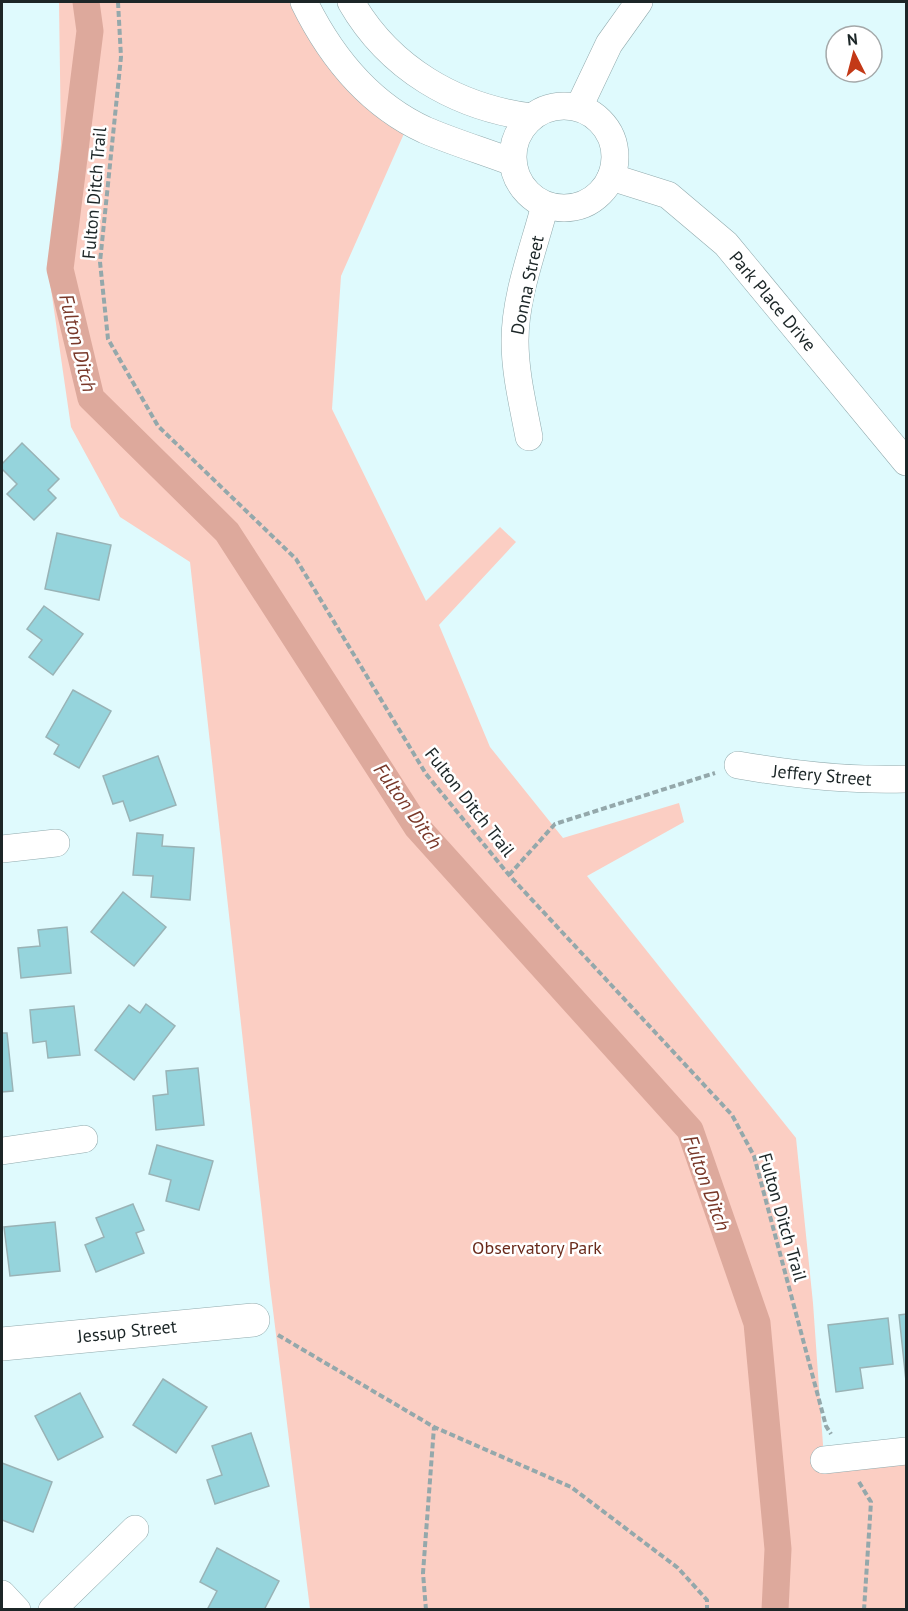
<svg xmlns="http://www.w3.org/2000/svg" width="908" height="1611" viewBox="0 0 908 1611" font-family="'PT Sans',sans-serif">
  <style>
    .green { fill: #fbcec3 }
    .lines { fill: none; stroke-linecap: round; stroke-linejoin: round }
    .canal { stroke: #dda99c; stroke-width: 27 }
    .building { fill: #95d4dc; stroke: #99b3b6; stroke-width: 1.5 }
    .street-casing { stroke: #91aaad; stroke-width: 28 }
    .secondary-casing { stroke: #91aaad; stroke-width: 34 }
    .path { stroke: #94a8ab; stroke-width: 4; stroke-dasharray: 6 3; stroke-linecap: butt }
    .street { stroke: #fff; stroke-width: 27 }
    .secondary { stroke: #fff; stroke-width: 33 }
    .labels { text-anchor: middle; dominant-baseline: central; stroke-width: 5; stroke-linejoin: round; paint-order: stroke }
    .street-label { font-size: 18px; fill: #1c2627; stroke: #fff }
    .park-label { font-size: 18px; fill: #6a2b1c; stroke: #fff }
    .water-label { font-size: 20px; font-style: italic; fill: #793829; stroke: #fff }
  </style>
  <rect width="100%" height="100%" fill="#dffafd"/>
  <path class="green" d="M 59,2 L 304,2 L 410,120 L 341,276 L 332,409 L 426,601 L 500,527 L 516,542 L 439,625 L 490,747 L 563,838 L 679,803 L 684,822 L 587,876 L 796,1138 L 813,1303 L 824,1459 L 906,1451 L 906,1609 L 310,1609 L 270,1286 L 190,562 L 120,517 L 71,427 L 50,282 L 61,144 Z"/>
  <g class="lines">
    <path class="canal" d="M 86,2 L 90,31 L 60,269 L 91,398 L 227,532 L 417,827 L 690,1130 L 757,1323 L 778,1549 L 775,1610"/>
  </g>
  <g class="building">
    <path d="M 22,443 L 59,479 L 48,490 L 56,498 L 34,520 L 7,494 L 17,484 L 2,469 L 2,464 Z"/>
    <path d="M 57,533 L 111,545 L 99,600 L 45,589 Z"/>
    <path d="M 44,606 L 83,634 L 53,675 L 29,657 L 42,640 L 27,629 Z"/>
    <path d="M 73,690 L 111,711 L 79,768 L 54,754 L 59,745 L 46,737 Z"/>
    <path d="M 158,756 L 176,805 L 130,821 L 123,801 L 113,804 L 103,776 Z"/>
    <path d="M 137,833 L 163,835 L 162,846 L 194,848 L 190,900 L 151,897 L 153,876 L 133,875 Z"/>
    <path d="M 123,892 L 166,927 L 134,966 L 91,932 Z"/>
    <path d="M 67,927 L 71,973 L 21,978 L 18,948 L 40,946 L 38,930 Z"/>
    <path d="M 146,1004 L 175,1026 L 134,1080 L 95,1050 L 129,1005 L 140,1013 Z"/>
    <path d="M 74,1006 L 80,1055 L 48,1058 L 46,1041 L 33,1043 L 30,1010 Z"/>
    <path d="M 2,1033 L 7,1033 L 13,1091 L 2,1092 Z"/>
    <path d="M 198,1068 L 204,1125 L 156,1130 L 153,1096 L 168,1094 L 166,1071 Z"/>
    <path d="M 157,1145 L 213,1161 L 199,1210 L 166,1201 L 171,1180 L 149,1174 Z"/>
    <path d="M 133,1204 L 144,1230 L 136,1233 L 144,1253 L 96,1272 L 85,1245 L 104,1237 L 96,1218 Z"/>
    <path d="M 55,1222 L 60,1271 L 10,1276 L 4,1227 Z"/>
    <path d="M 906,1314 L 906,1381 L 899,1315 Z"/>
    <path d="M 888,1318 L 893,1364 L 860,1368 L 863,1388 L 836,1392 L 828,1325 Z"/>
    <path d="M 163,1379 L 207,1407 L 176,1453 L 133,1425 Z"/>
    <path d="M 80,1393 L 103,1437 L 58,1460 L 35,1416 Z"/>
    <path d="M 251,1433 L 269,1486 L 215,1504 L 207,1480 L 222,1475 L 212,1446 Z"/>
    <path d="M 2,1463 L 52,1482 L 33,1532 L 2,1520 Z"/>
    <path d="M 217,1548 L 279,1581 L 264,1610 L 207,1610 L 217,1591 L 200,1582 Z"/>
  </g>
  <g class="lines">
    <defs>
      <g id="street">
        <path d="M 304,2 C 330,55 369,104 425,130 C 453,142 483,151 512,162"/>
        <path d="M 351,2 C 389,68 455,107 531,117"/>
        <circle cx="564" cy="157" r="51"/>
        <path d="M 579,107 L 609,44 L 639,2"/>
        <path d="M 611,177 L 668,195 L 726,244 L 906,462"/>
        <path d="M 529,437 C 523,405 515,373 515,341 C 515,295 534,248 545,205"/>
        <path d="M 738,765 C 795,775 849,781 906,779"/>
        <path d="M 2,849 L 56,843"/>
        <path d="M 2,1151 L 84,1139"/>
        <path d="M 824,1460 L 906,1451"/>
        <path d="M 2,1594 L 17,1610"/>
        <path d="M 52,1610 L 135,1529"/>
      </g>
      <path id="secondary" d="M 2,1344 L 253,1320"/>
    </defs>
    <use href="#street" class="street-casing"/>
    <use href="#secondary" class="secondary-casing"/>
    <g class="path">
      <path d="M 118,2 L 121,57 L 100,262 L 108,339 L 158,426 L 296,559 L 426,774 L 509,875 L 732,1115 L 754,1156 L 826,1426 L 831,1434"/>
      <path d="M 509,875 L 555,824 L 715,773"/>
      <path d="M 278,1335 L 434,1427 L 571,1487 L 678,1568 L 707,1600 L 707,1610"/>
      <path d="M 859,1482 L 871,1502 L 864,1610"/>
      <path d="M 426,1610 L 423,1573 L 434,1427"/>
    </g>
    <use href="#street" class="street"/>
    <use href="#secondary" class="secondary"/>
  </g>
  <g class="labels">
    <g class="street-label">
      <text transform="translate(94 193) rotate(-85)">Fulton Ditch Trail</text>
      <text transform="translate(527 285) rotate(-78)">Donna Street</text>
      <text transform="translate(773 301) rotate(50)">Park Place Drive</text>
      <text transform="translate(822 775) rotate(5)">Jeffery Street</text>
      <text transform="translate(470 802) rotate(52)">Fulton Ditch Trail</text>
      <text transform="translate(783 1217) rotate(74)">Fulton Ditch Trail</text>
      <text transform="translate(127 1331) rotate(-6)">Jessup Street</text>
    </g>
    <g class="park-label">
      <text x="537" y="1247">Observatory Park</text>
    </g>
    <g class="water-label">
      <text transform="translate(78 343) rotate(76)">Fulton Ditch</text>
      <text transform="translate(408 806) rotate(54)">Fulton Ditch</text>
      <text transform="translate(707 1183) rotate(70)">Fulton Ditch</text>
    </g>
  </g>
  <rect width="908" height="1611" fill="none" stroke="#1c2627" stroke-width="6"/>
  <g transform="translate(854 54) rotate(354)"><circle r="28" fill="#ffffff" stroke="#a4a8a9" stroke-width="1.5"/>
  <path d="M0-4.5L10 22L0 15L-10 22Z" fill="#c33917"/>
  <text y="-9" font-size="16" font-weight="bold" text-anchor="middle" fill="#1c2627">N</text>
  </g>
</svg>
